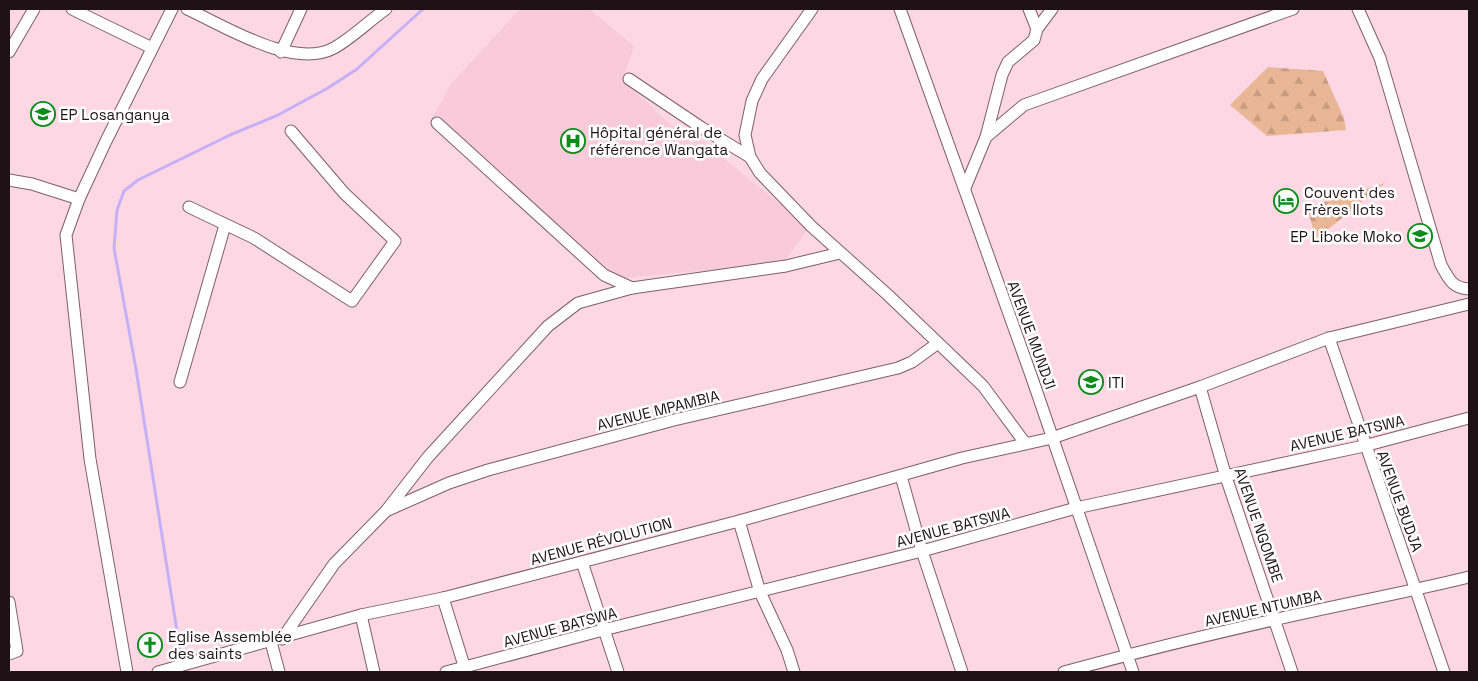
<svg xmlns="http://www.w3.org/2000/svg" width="1478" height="681" viewBox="0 0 1478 681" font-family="'Space Grotesk',sans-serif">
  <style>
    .built { fill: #f8cada }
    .forest { fill: url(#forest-firs) }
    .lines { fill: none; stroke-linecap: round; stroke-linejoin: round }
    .stream { stroke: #c5b0f7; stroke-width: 3 }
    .minor-casing { stroke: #7e5e69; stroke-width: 13 }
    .minor { stroke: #fff; stroke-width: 11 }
    .labels { text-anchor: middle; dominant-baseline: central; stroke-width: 5; stroke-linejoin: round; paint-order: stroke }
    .poi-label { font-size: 15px; fill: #1f1217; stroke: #fff; text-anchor: start }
    .street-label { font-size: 15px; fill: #1f1217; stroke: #fff }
  </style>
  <defs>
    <pattern id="forest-firs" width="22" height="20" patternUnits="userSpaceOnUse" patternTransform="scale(1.25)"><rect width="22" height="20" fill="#e9b795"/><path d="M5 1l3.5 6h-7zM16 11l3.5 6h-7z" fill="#c79c80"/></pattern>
  </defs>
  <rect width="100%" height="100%" fill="#fdd7e3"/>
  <path class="built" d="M 520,9 L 589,9 L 634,46 L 623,80 L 691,144 L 700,139 L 809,228 L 783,263 L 623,278 L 582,256 L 476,157 L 431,120 L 452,83 Z"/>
  <g class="forest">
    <path d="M 1268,67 L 1323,71 L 1344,118 L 1346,130 L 1267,136 L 1230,105 Z"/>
    <path d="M 1385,183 L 1316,239 L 1307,207 Z"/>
  </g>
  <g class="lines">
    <path class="stream" d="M 181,657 L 136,369 L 114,248 L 117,210 L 124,191 L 138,180 L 230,135 L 278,115 L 328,88 L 357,69 L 423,9"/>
    <defs>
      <g id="minor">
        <path d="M 72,9 L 152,48"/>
        <path d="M 187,9 C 225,26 293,70 334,48 C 352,38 369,21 386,9"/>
        <path d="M 812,9 L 762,79 L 752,101 L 745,135 L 750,157 L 760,173 L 811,226 L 888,295 L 983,386 L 1025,443"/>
        <path d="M 900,9 L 1032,378 L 1133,672"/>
        <path d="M 1029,9 L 1037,29"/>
        <path d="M 1358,9 L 1380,58 L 1441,265 C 1449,279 1452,288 1469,289"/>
        <path d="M 9,52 L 34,9"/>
        <path d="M 281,52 L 301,9"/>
        <path d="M 629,79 L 702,128 L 750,157"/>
        <path d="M 437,123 L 604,275 L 632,288"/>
        <path d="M 986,137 L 1002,75 L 1008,62 L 1034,40 L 1037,29 L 1052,9"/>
        <path d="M 9,180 L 32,184 L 79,199"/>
        <path d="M 965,188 L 986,137 L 1024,105 L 1293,9"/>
        <path d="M 189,207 L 254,238 L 352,301 L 395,241 L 344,193 L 291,131"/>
        <path d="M 1329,338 L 1444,672"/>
        <path d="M 180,382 L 225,225"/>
        <path d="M 1200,387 L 1226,477 L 1292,672"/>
        <path d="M 901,476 L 922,551 L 962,672"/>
        <path d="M 388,510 L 449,483 L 488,470 L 674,420 L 898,368 L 912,362 L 938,343"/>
        <path d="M 739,521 L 760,592 L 787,650 L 794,672"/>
        <path d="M 582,562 L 618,672"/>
        <path d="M 443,598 L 466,672"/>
        <path d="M 9,602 L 17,651 L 9,654"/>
        <path d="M 361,615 L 374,672"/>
        <path d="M 282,639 L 334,564 L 386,511 L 428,457 L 548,326 L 578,303 L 632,288 L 786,266 L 840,253"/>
        <path d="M 271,642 L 279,672"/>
        <path d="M 127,672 L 90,459 L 66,235 L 79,199 L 106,141 L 172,9"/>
        <path d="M 158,672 L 361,615 L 443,598 L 739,521 L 962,458 L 1052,438 L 1200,387 L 1329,338 L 1469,304"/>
        <path d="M 446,672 L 603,630 L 922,551 L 1076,508 L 1364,446 L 1469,418"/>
        <path d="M 1064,672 C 1133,653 1203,636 1273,620 C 1338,605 1404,593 1469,577"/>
      </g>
    </defs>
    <use href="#minor" class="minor-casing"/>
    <use href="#minor" class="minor"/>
  </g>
  <defs>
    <symbol id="school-ring" viewBox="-11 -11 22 22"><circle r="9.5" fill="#fff" stroke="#0b8d1b" stroke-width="1.5"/><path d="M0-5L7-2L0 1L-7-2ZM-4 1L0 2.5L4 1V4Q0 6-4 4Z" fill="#0b8d1b"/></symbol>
    <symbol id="hospital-ring" viewBox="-11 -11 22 22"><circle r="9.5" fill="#fff" stroke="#0b8d1b" stroke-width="1.5"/><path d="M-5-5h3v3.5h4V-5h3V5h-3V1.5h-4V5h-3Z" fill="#0b8d1b"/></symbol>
    <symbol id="hotel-ring" viewBox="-11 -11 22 22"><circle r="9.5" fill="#fff" stroke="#0b8d1b" stroke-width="1.5"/><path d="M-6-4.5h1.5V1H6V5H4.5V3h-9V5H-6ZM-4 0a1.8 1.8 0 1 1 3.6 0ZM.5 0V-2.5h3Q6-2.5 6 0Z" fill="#0b8d1b"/></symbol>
    <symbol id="church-ring" viewBox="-11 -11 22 22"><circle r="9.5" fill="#fff" stroke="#0b8d1b" stroke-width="1.5"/><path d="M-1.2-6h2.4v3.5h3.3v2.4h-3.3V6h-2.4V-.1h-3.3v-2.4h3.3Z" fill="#0b8d1b"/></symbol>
  </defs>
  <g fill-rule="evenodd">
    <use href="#school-ring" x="29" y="100" width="28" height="28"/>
    <use href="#hospital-ring" x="559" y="127" width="28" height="28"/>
    <use href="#hotel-ring" x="1272" y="187" width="28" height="28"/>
    <use href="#school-ring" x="1406" y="222" width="28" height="28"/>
    <use href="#school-ring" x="1077" y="368" width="28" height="28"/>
    <use href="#church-ring" x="136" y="631" width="28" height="28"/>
  </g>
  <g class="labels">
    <g class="poi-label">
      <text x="60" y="114">EP Losanganya</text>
      <text x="590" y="132">Hôpital général de<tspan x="590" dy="17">référence Wangata</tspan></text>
      <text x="1304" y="192">Couvent des<tspan x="1304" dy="17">Frères Ilots</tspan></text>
      <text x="1402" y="236" text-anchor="end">EP Liboke Moko</text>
      <text x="1108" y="382">ITI</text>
      <text x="168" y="636">Eglise Assemblée<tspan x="168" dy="17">des saints</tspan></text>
    </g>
    <g class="street-label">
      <text transform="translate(1032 335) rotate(70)">AVENUE MUNDJI</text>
      <text transform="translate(658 410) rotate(-14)">AVENUE MPAMBIA</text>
      <text transform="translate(1347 433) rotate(-13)">AVENUE BATSWA</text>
      <text transform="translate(1400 501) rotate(70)">AVENUE BUDJA</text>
      <text transform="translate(1259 525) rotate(71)">AVENUE NGOMBE</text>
      <text transform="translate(953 527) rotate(-15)">AVENUE BATSWA</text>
      <text transform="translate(601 541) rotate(-15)">AVENUE RÉVOLUTION</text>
      <text transform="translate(1263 608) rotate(-13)">AVENUE NTUMBA</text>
      <text transform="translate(560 627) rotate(-15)">AVENUE BATSWA</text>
    </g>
  </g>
  <rect width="1478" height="681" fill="none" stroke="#1f1217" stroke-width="20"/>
</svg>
